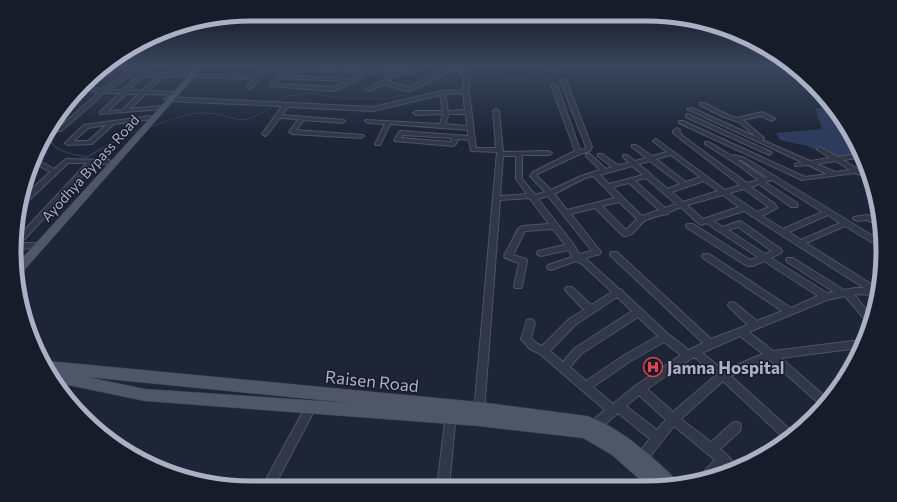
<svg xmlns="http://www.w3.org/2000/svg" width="897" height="502" viewBox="0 0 897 502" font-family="Commissioner,sans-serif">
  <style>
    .water { fill: #2d3c5c }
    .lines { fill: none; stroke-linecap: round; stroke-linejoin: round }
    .stream-far1 { stroke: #2d3c5c; stroke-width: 1 }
    .stream { stroke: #2d3c5c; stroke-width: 1.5 }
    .minor-casing { stroke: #4e5465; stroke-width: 2 }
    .major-casing { stroke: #3a4050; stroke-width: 1 }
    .minor { fill: #303746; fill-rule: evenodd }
    .major { fill: #4e5667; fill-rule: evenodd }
    .labels { text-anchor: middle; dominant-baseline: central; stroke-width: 3; stroke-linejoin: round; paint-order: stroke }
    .street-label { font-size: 14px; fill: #aab1c4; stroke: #161c2a }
    .near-poi-label { font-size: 17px; font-weight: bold; fill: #aab1c4; stroke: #161c2a; text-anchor: start }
    .near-street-label { font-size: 17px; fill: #aab1c4; stroke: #161c2a }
    .rim { fill: none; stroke: #aab1c4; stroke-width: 5 }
  </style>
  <rect width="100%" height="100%" fill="#1d2536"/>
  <path class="water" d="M 833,106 L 856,150 L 854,158 L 828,156 L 807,146 L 780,140 L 776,133 L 822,129 L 815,108 L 831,108 Z"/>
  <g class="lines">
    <g class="stream-far1">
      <path d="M 466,74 C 495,70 521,85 550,81 L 553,73 L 548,65"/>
      <path d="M 276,102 L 288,96 L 311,93 L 338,98 L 387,98 L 404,95 L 430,84 L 462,75"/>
      <path d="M 149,128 C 165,122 182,114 200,113 C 237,112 236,133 273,105"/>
      <path d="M 47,134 L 50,141"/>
      <path d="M 116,141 L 126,135 L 140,130"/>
    </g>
    <path class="stream" d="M 50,140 C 56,153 75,154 87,157 L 117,140"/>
    <defs>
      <g id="minor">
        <path d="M 115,65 L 121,65 L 120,68 L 88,87 L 102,89 L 126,73 L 122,68 L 125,66 L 132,72 L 131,75 L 109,90 L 123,90 L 139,75 L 147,65 L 151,65 L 145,74 L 190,72 L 192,74 L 255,76 L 263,68 L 237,66 L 235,65 L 291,65 L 291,66 L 372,69 L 399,72 L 402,74 L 399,76 L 372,73 L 334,91 L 270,86 L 270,84 L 283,69 L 268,68 L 251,88 L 249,89 L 246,87 L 253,79 L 194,77 L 192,75 L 163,77 L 148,91 L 176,92 L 179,94 L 178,95 L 145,94 L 130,109 L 159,106 L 162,108 L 161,109 L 100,114 L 100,112 L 120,93 L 103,93 L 98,99 L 61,131 L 57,131 L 57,129 L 94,97 L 98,92 L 82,89 L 89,82 L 116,66 ZM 288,69 L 365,72 L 351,79 L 284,75 ZM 142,77 L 157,77 L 142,91 L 129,90 ZM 281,78 L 346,81 L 333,87 L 276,84 ZM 126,94 L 139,94 L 122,110 L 108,111 Z"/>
        <path d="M 368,65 L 389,65 L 411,70 L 425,65 L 431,65 L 411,74 L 388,67 L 370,66 Z"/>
        <path d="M 454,65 L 461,65 L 459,67 L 470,78 L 469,91 L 476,148 L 496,148 L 493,111 L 496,109 L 499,111 L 503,152 L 549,151 L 552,153 L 549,155 L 522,155 L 522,179 L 535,195 L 545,192 L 530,176 L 533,172 L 575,151 L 551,85 L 552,84 L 557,85 L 580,150 L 585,149 L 586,147 L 560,80 L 563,78 L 566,80 L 592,147 L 590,151 L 580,154 L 537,174 L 537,176 L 551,190 L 581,176 L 600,170 L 586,156 L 586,154 L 590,154 L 606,169 L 612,167 L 598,156 L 598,154 L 602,154 L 618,165 L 629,163 L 623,157 L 623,155 L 627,155 L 635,161 L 646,158 L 632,147 L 632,145 L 636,145 L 652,156 L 667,152 L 654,142 L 653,141 L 656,139 L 725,190 L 740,185 L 673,133 L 673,131 L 677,128 L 679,129 L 680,130 L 679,132 L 684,137 L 747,183 L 758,180 L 741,167 L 705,144 L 705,142 L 709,142 L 732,156 L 734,155 L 745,158 L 878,239 L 878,246 L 845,226 L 806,243 L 879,289 L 876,295 L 854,294 L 870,314 L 867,322 L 845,296 L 827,300 L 749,332 L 773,351 L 861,340 L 858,348 L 781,358 L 828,399 L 823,407 L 770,360 L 731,376 L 795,434 L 787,441 L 723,381 L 681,419 L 711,442 L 732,423 L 736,422 L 740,423 L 741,427 L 740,431 L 720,449 L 727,455 L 738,468 L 728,473 L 723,468 L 714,477 L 699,481 L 700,476 L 715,460 L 674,426 L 645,463 L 641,465 L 637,463 L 635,459 L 637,455 L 650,439 L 618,413 L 596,432 L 592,433 L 588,432 L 587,428 L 588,424 L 605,410 L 540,354 L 530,349 L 521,339 L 527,320 L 530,319 L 533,320 L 535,323 L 531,338 L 536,343 L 542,346 L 569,319 L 584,310 L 566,291 L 565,289 L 566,287 L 572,287 L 591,305 L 612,292 L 582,264 L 576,261 L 551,270 L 548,269 L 547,267 L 548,265 L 572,257 L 569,250 L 541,256 L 538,255 L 537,253 L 538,251 L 565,245 L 553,229 L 525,231 L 513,255 L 526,259 L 527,261 L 522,286 L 521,288 L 515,288 L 514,286 L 519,263 L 505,258 L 504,256 L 518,229 L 522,226 L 549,224 L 531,200 L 529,198 L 500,200 L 484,412 L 483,416 L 479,417 L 475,416 L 474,412 L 497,152 L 471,151 L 469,140 L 458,139 L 456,144 L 453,146 L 395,141 L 394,140 L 399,132 L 401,131 L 468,136 L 468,130 L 390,124 L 380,145 L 376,145 L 375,144 L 385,124 L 368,123 L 365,121 L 366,120 L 440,124 L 443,114 L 416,115 L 413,113 L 416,111 L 443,111 L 440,95 L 373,111 L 288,107 L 282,115 L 344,120 L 345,121 L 342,123 L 304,120 L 296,130 L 363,135 L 364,136 L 361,138 L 292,134 L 289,132 L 298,119 L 280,118 L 267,135 L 265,136 L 262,134 L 282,106 L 167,101 L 164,99 L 167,97 L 373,107 L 442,91 L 463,90 L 464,78 L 456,69 L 409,91 L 402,90 L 384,84 L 370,91 L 365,90 L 388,77 L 391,79 L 387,81 L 408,87 ZM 463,93 L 465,110 L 448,111 L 445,94 ZM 449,114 L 466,114 L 467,126 L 445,124 ZM 403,135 L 452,138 L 451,142 L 401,138 ZM 671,155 L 700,177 L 686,182 L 656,159 ZM 503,156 L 516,156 L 516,179 L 527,194 L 500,196 ZM 738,160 L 741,160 L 767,177 L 764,178 ZM 650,161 L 680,184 L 668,189 L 652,176 L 651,174 L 638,164 ZM 632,166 L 643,175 L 609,184 L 600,175 ZM 593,176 L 615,198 L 567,210 L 554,194 L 585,178 ZM 646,178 L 676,204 L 665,208 L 635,181 ZM 772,180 L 822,212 L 783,229 L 762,216 L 777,208 L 775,204 L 751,187 L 759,184 L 791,207 L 797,207 L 798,205 L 797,203 L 765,182 ZM 704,181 L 718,191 L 683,202 L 672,192 ZM 629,183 L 659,210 L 642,216 L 612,187 ZM 744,189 L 769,207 L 757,212 L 729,193 ZM 723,195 L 739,207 L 703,219 L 687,205 ZM 548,196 L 592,251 L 579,254 L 574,245 L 538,199 ZM 619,202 L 637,219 L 626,230 L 602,206 ZM 681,207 L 699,224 L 702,225 L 706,223 L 758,257 L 750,260 L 693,224 L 687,224 L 686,226 L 687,228 L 747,266 L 753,266 L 764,261 L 818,296 L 791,308 L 709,254 L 703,254 L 702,256 L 703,258 L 782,311 L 757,321 L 735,303 L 732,302 L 729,303 L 728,305 L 729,307 L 748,325 L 711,339 L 617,252 L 611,252 L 610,254 L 611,256 L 703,343 L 689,350 L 668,334 L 623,292 L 622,290 L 619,289 L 585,258 L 600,254 L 601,252 L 571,214 L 595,208 L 623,236 C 634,238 638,224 646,220 C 653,217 660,215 668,214 L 669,212 ZM 744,211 L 864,288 L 855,288 L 844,290 L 793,258 L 787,258 L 786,260 L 787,262 L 834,292 L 827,293 L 771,258 L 781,253 L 782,251 L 781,249 L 742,222 L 739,221 L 723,227 L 713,221 ZM 828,215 L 840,223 L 801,240 L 789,232 ZM 738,227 L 772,251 L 765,254 L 728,230 ZM 617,297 L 632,311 L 575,348 L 563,362 L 550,351 L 575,325 ZM 638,317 L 658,336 L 623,356 L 586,381 L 570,367 L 581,354 ZM 740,336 L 763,354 L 724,370 L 702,353 ZM 664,342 L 681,355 L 635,386 L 613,404 L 593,387 L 629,362 ZM 694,357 L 716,375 L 673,412 L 647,389 ZM 639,395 L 666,420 L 657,430 L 626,406 Z"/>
        <path d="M 700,103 L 704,103 L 728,115 L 737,118 L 762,112 L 774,118 L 775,119 L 772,121 L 761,116 L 743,120 L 763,137 L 764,138 L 762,140 L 810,161 L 830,158 L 818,150 L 817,149 L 820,147 L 838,157 L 857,154 L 859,158 L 843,160 L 858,169 L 864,168 L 866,172 L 863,172 L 867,174 L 869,178 L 855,173 L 802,180 L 679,123 L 679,121 L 683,121 L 805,177 L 827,174 L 808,165 L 795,166 L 795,164 L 802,162 L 687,109 L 692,108 L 756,137 L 739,122 L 724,117 L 700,105 ZM 836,161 L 850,170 L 835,172 L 817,164 Z"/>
        <path d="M 688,114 L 771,152 L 772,153 L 769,155 L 767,154 L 686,117 L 686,115 Z"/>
        <path d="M 150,116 L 153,118 L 152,119 L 114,124 L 92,144 L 68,145 L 65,143 L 84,125 ZM 106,125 L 88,141 L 74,141 L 88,128 Z"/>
        <path d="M 36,159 L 54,169 L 66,159 L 109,160 L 112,162 L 109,164 L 94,164 L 21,243 L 39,243 L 43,246 L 42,248 L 16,249 L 17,238 L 87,163 L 68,163 L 24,205 L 21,205 L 21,199 L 50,172 L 34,163 Z"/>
        <path d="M 867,215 L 877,219 L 877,224 L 866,220 L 857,221 L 853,219 L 854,217 Z"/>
        <path d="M 311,402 L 315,404 L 316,407 L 274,487 L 262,487 L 307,404 Z"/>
        <path d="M 451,408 L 455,409 L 456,413 L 449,487 L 437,487 L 446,413 L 447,409 Z"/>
      </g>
      <g id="major">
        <path d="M 196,65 L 202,65 L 197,74 L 20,275 L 17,276 L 15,266 L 192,72 Z"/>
        <path d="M 48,361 L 479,402 L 587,416 C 616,426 638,445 661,465 C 667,471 675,477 679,485 L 647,486 L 612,455 L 583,438 L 478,426 L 145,401 L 58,383 L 45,362 ZM 87,377 L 351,403 L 145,389 Z"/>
      </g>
    </defs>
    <use href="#minor" class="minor-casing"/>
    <use href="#major" class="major-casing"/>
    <use href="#minor" class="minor"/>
    <use href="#major" class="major"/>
  </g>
  <linearGradient id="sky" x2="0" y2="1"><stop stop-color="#10141e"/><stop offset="0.48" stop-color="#3a465d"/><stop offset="1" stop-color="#3a465d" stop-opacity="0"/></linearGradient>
  <rect width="897" height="135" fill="url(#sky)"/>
  <defs>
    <symbol id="hospital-ring" viewBox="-11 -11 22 22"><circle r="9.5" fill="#161c2a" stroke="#e0444e" stroke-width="1.5"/><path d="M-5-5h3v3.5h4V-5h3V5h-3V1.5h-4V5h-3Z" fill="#e0444e"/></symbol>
  </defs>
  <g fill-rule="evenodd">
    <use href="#hospital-ring" x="642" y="356" width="22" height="22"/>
  </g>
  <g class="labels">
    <g class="street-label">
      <text transform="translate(90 168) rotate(-48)">Ayodhya Bypass Road</text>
    </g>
    <g class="near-poi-label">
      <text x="667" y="367">Jamna Hospital</text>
    </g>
    <g class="near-street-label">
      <text transform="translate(372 381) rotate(6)">Raisen Road</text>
    </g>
  </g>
  <path d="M0 0H897V502H0ZM251 21H646A230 230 0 0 1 876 251V251A230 230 0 0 1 646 481H251A230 230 0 0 1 21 251V251A230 230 0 0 1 251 21Z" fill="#161c2a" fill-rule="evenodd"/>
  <path class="rim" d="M251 21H646A230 230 0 0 1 876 251V251A230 230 0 0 1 646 481H251A230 230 0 0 1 21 251V251A230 230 0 0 1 251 21Z"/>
</svg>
